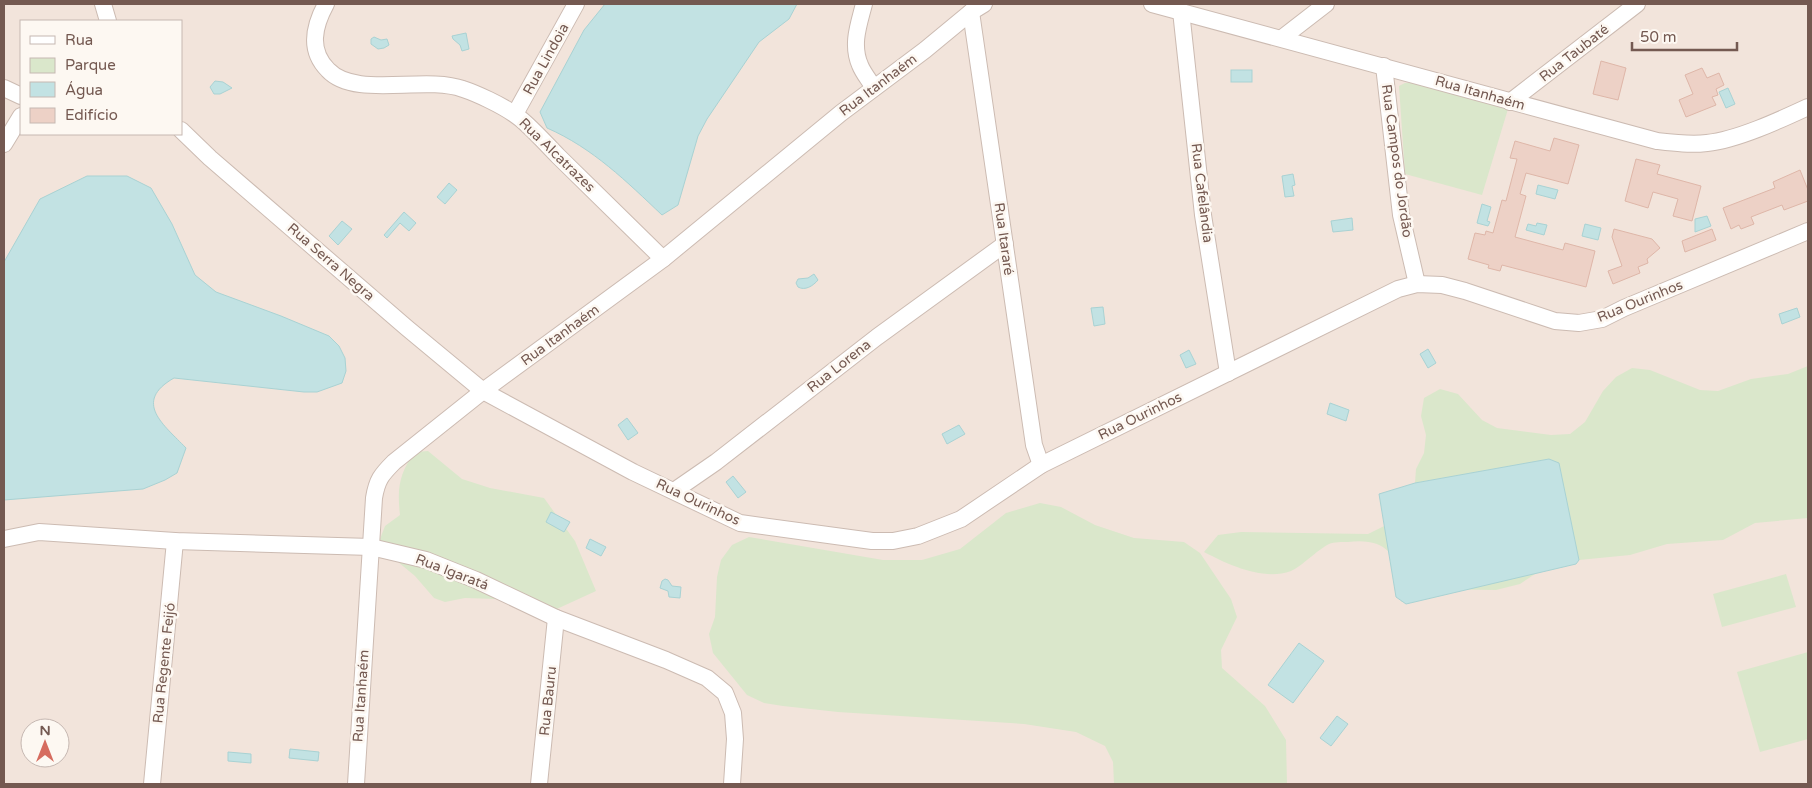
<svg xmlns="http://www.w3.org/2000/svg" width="1812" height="788" viewBox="0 0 1812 788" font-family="'Varela Round',sans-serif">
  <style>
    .residential { fill: #f2e4db; fill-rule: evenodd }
    .green { fill: #dae7cb }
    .water { fill: #c2e2e3; stroke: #a9d2d3 }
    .building { fill: #edd1c6; stroke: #deb6a8 }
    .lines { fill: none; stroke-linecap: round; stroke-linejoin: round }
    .street-casing { stroke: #ccbbb2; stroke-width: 18 }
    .street { stroke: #fff; stroke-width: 16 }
    .labels { text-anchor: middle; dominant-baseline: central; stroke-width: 5; stroke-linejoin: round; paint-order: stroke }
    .street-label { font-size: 14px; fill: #745951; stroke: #fdf8f2 }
  </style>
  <rect width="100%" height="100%" fill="#fbf3ec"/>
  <path class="residential" d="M 4,4 L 1808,4 L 1808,784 L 4,784 ZM 21,21 L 181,21 L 181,134 L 21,134 ZM 30,728 L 60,728 L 60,758 L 30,758 Z"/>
  <g class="green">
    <path d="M 1405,83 L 1415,83 L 1508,109 L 1482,195 L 1405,174 L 1399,86 Z"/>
    <path d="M 1808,366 L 1808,518 L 1755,523 L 1723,540 L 1667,544 L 1630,555 L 1579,560 L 1574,536 L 1541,570 L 1520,584 L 1496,590 L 1425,589 L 1401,602 L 1408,582 C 1393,552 1384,538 1348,542 C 1342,542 1334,542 1329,544 C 1317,550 1301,567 1291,571 C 1263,581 1229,565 1204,552 L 1218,535 L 1241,532 L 1368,534 L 1429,504 L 1549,459 L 1415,483 L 1416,469 L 1424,453 L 1426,435 L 1421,416 L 1424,398 L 1440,389 L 1458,394 L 1482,420 L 1497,428 L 1551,435 L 1570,434 L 1585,422 L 1603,391 L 1616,377 L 1632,368 L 1650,370 L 1700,390 L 1718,391 L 1751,379 L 1788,374 Z"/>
    <path d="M 428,451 L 462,479 L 490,488 L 544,498 L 575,541 L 596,591 L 548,613 L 496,599 L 465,598 L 445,602 L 434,598 L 415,576 L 386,552 L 380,539 L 385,526 L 400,515 C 397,489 399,473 415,452 Z"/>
    <path d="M 1040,503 L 1061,507 L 1095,525 L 1134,538 L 1184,542 L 1200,553 L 1231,599 L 1237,617 L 1221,650 L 1222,668 L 1265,706 L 1286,740 L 1287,784 L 1114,784 L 1113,762 L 1105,746 L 1076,732 L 1024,724 L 838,712 L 783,706 L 764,703 L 747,695 L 713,653 L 709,634 L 715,617 L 717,577 L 721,560 L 732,545 L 749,537 L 883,560 L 922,560 L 960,549 L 1006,513 Z"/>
    <path d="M 1786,574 L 1796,607 L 1722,627 L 1713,594 Z"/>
    <path d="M 1808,652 L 1808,739 L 1760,752 L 1737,672 Z"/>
  </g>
  <g class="water">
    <path d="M 605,4 L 797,4 L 789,19 L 759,42 L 707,119 L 698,136 L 678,205 L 662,215 C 627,182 593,148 547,128 L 540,112 L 584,30 Z"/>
    <path d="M 466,33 L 469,49 L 462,51 L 460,45 L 453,39 L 452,36 Z"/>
    <path d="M 374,37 L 381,40 L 387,39 L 389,45 L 384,48 L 378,49 L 371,44 L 371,39 Z"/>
    <rect x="1231" y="70" width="21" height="12"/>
    <path d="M 215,81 L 223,82 L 232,88 L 220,94 L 214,94 L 210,87 Z"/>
    <path d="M 1728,88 L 1735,104 L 1726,108 L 1719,92 Z"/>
    <path d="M 1293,174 L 1295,185 L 1292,186 L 1294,196 L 1285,197 L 1282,176 Z"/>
    <path d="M 87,176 L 127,176 L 151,188 L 172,224 L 195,275 L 216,292 L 281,316 L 329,336 L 339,346 L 345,358 L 346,371 L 342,383 L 317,392 L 304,392 L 174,378 C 132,402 164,425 186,448 L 177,473 L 165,480 L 143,489 L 4,500 L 4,262 L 40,199 Z"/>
    <path d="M 449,183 L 457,190 L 445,204 L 437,197 Z"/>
    <path d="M 1538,185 L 1558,190 L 1555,199 L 1536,194 Z"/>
    <path d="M 1482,204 L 1491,207 L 1487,221 L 1490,222 L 1488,226 L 1477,223 Z"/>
    <path d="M 404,212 L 416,223 L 409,231 L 400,223 L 387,238 L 384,235 Z"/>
    <path d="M 1707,216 L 1711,226 L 1695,232 L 1695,219 Z"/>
    <path d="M 1352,218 L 1353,230 L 1333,232 L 1331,221 Z"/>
    <path d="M 342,221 L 352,229 L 338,245 L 329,236 Z"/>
    <path d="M 1537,223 L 1547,225 L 1544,235 L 1526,230 L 1528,224 L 1536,226 Z"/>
    <path d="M 1585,224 L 1601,228 L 1598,240 L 1582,236 Z"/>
    <path d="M 814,274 L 818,280 C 813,286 805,291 798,287 L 796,283 L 798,279 L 808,278 Z"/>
    <path d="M 1103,307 L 1105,324 L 1094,326 L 1091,308 Z"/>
    <path d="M 1797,308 L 1800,317 L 1782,324 L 1779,314 Z"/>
    <path d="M 1428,349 L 1436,363 L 1428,368 L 1420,354 Z"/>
    <path d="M 1189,350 L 1196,364 L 1186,368 L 1180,355 Z"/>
    <path d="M 1330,403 L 1349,410 L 1346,421 L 1327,414 Z"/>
    <path d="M 627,418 L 638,433 L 628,440 L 618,425 Z"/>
    <path d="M 959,425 L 965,434 L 947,444 L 942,434 Z"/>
    <path d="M 1549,459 L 1559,463 L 1579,560 L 1576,564 L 1406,604 L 1396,597 L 1379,494 L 1415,483 Z"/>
    <path d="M 733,476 L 746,492 L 738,498 L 726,482 Z"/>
    <path d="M 551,512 L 570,522 L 564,532 L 546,522 Z"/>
    <path d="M 590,539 L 606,547 L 601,556 L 586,548 Z"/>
    <path d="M 665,579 L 668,580 L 672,586 L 681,587 L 680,598 L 669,597 L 668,591 L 660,588 L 662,581 Z"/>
    <path d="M 1299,643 L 1324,661 L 1293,703 L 1268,685 Z"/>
    <path d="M 1337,716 L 1348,724 L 1331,746 L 1320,738 Z"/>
    <path d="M 290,749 L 319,752 L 318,761 L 289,758 Z"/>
    <path d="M 228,752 L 251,754 L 251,763 L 228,761 Z"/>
  </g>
  <g class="building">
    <path d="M 1601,61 L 1626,68 L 1618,100 L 1593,94 Z"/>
    <path d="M 1702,68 L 1707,78 L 1719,73 L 1724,85 L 1716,89 L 1718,95 L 1712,97 L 1716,105 L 1686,117 L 1679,100 L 1693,94 L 1685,75 Z"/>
    <path d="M 1554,138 L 1579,145 L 1568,184 L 1526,173 L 1520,194 L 1526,196 L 1515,237 L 1563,250 L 1565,243 L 1595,251 L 1586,287 L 1502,265 L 1500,271 L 1488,268 L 1489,265 L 1468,259 L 1475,233 L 1485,235 L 1486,231 L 1493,233 L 1502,200 L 1506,201 L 1517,159 L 1510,158 L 1515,141 L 1550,151 Z"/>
    <path d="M 1636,159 L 1660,165 L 1657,174 L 1701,186 L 1692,221 L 1673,216 L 1678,199 L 1653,192 L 1648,208 L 1625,201 Z"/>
    <path d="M 1800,170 L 1808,190 L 1808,201 L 1784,210 L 1782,205 L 1751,217 L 1754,224 L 1741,229 L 1739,225 L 1731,229 L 1723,208 L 1775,188 L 1773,182 Z"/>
    <path d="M 1614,229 L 1652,239 L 1660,248 L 1647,259 L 1648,263 L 1638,267 L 1640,273 L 1613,284 L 1608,271 L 1622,266 L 1612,237 Z"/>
    <path d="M 1712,229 L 1716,240 L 1685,252 L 1682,241 Z"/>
  </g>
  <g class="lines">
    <defs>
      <g id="street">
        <path d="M 103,4 L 108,21"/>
        <path d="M 326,4 C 314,26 308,50 328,70 C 355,99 424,75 463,89 C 478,94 501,105 514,114 C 527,122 546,144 558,156 C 593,190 628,225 663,259"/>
        <path d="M 864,4 C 859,24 851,44 860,65 C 863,73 870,81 874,88"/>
        <path d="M 1152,4 L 1657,141 C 1674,143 1690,145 1707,143 C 1737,140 1780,120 1808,107"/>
        <path d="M 1181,11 L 1203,215 L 1228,373"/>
        <path d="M 971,12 L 1034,445 L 1041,465"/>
        <path d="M 1282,38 L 1326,4"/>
        <path d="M 1384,66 L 1401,215 L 1417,284"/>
        <path d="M 4,88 L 21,96"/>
        <path d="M 1510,102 L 1637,4"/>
        <path d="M 515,114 L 576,4"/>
        <path d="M 181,130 L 210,158 L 407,328 L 483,391 L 633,472 L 740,523 L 872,541 L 893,541 L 918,536 L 961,519 L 1041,465 L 1398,289 L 1417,284 L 1442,285 L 1465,291 L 1555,321 L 1579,323 L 1602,319 L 1624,308 L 1808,231"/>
        <path d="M 4,144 L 21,116"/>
        <path d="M 674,491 L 716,462 L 877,337 L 1005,244"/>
        <path d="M 4,539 L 39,532 L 175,541 L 371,547 L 426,560 L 476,580 L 556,618 L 666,660 L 707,678 L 725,693 L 733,713 L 735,739 L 732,784"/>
        <path d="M 152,784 L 175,541"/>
        <path d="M 356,784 L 374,498 C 377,480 381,475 394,462 L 483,391 L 663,259 L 841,113 L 925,50 L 971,12 L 984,4"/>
        <path d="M 539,784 L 556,618"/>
      </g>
    </defs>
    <use href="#street" class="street-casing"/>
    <use href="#street" class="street"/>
  </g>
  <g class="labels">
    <g class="street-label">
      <text transform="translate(1574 53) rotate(-38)">Rua Taubaté</text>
      <text transform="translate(546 59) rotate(-61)">Rua Lindoia</text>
      <text transform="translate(878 85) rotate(-37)">Rua Itanhaém</text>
      <text transform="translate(1480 93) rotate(16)">Rua Itanhaém</text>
      <text transform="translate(557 155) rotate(44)">Rua Alcatrazes</text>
      <text transform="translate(1397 161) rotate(82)">Rua Campos do Jordão</text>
      <text transform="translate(1202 193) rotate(83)">Rua Cafelândia</text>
      <text transform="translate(1004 239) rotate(82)">Rua Itararé</text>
      <text transform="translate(331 262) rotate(41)">Rua Serra Negra</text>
      <text transform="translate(1640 301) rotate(-22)">Rua Ourinhos</text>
      <text transform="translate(560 335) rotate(-36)">Rua Itanhaém</text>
      <text transform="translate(839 366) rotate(-38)">Rua Lorena</text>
      <text transform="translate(1140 416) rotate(-26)">Rua Ourinhos</text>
      <text transform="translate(698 502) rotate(25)">Rua Ourinhos</text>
      <text transform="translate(452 572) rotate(21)">Rua Igaratá</text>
      <text transform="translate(164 663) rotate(-84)">Rua Regente Feijó</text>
      <text transform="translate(361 696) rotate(-86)">Rua Itanhaém</text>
      <text transform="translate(548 701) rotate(-84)">Rua Bauru</text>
    </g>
  </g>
  <rect width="1812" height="788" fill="none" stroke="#745951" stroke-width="10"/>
  <rect x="20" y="20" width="162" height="115" fill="#fdf8f2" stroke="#c6b8b2"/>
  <rect x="30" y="36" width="25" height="8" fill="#ffffff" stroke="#c6b8b2"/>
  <text x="65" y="45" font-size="15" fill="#745951">Rua</text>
  <rect x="30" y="58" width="25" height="15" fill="#dae7cb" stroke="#c6b8b2"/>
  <text x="65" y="70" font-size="15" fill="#745951">Parque</text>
  <rect x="30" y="82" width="25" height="15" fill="#c2e2e3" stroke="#c6b8b2"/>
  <text x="65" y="95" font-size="15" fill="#745951">Água</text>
  <rect x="30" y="108" width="25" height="15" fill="#edd1c6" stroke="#c6b8b2"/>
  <text x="65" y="120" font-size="15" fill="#745951">Edifício</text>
  <g transform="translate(45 743)"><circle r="24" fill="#fdf8f2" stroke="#c6b8b2"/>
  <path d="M0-4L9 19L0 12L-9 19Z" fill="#d66c5f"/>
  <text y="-8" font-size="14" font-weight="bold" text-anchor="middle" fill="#745951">N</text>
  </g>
  <path d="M1632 42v8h105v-8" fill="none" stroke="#745951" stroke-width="2.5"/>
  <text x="1640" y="42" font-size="15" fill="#745951" stroke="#fdf8f2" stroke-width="4" paint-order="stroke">50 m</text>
</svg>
